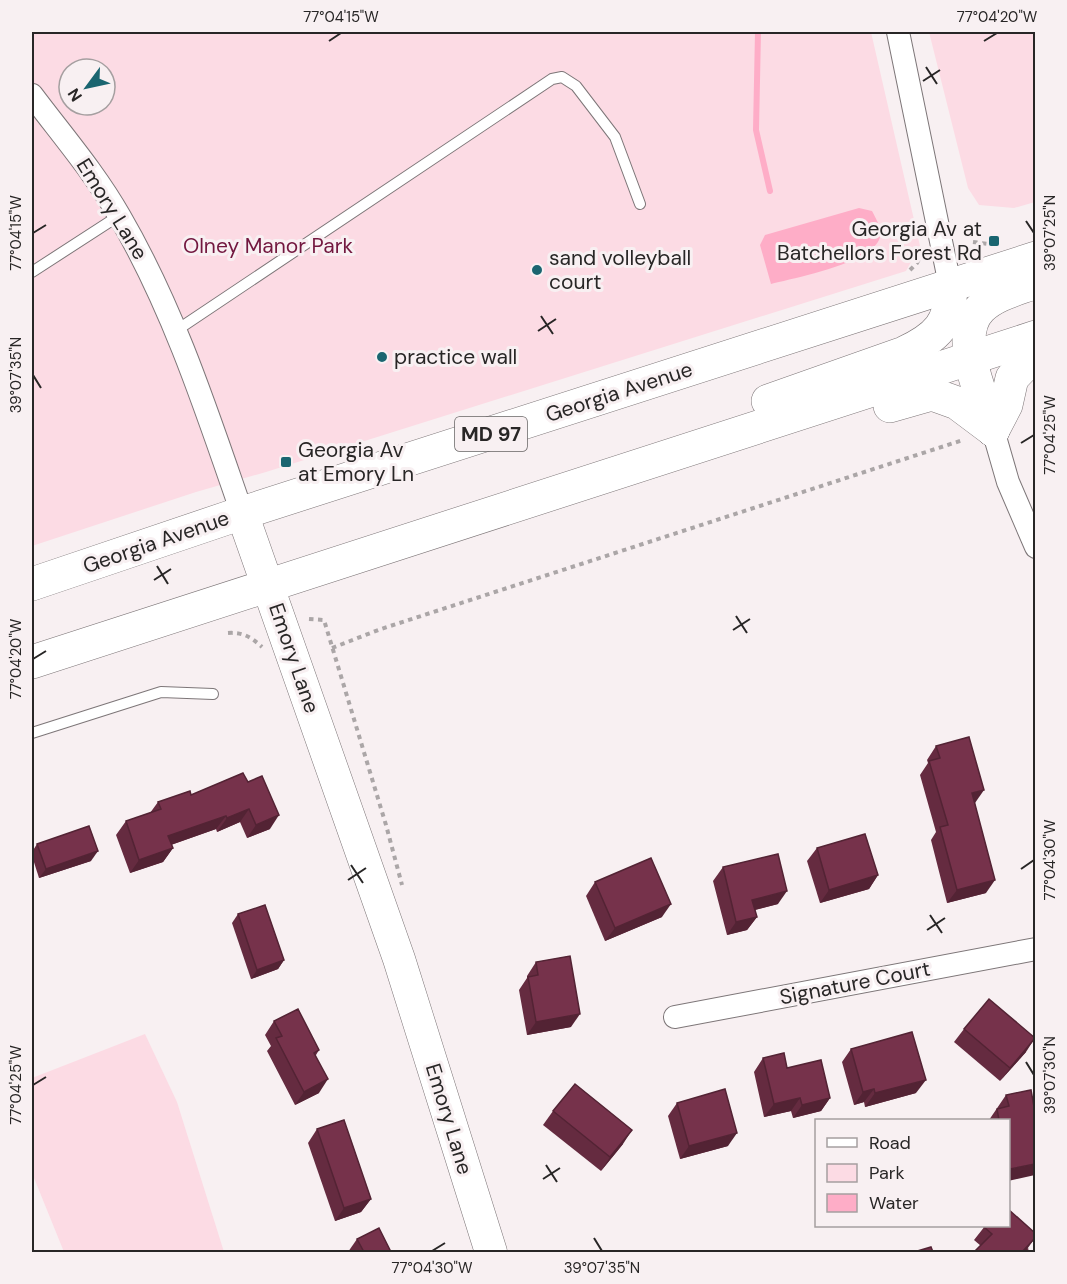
<svg xmlns="http://www.w3.org/2000/svg" width="1067" height="1284" viewBox="0 0 1067 1284" font-family="'DM Sans',sans-serif">
  <style>
    .green { fill: #fcdbe4; fill-rule: evenodd }
    .water { fill: #feadc7 }
    .lines { fill: none; stroke-linecap: round; stroke-linejoin: round }
    .stream { stroke: #feadc7; stroke-width: 6 }
    .lane-casing { stroke: #7d7678; stroke-width: 12 }
    .street-casing { stroke: #7d7678; stroke-width: 24 }
    .secondary-casing { stroke: #7d7678; stroke-width: 33 }
    .primary-casing { stroke: #7d7678; stroke-width: 34 }
    .path { stroke: #aba6a7; stroke-width: 4; stroke-dasharray: 4.5 4.5; stroke-linecap: butt }
    .lane { stroke: #fff; stroke-width: 10 }
    .street { stroke: #fff; stroke-width: 22 }
    .secondary { stroke: #fff; stroke-width: 32 }
    .primary { stroke: #fff; stroke-width: 33 }
    .wall { fill: #652b40 }
    .shaded-wall { fill: #532334 }
    .building { fill: #76324b; stroke: #532334; stroke-width: 1.5 }
    .ticks { fill: none; stroke: #282626; stroke-width: 2 }
    .poi-dot { fill: #1a6570; stroke: #f8f0f2; stroke-width: 2 }
    .labels { text-anchor: middle; dominant-baseline: central; stroke-width: 6; stroke-linejoin: round; paint-order: stroke }
    .shield { fill: #f8f0f2; stroke: #666363; stroke-width: 1.5 }
    .shield-label { font-size: 20px; font-weight: bold; fill: #282626 }
    .street-label { font-size: 21px; fill: #282626; stroke: #f8f0f2 }
    .poi-label { font-size: 21px; fill: #282626; stroke: #f8f0f2; text-anchor: start }
    .park-label { font-size: 21px; fill: #72173f; stroke: #f8f0f2 }
    .neatline { fill: none; stroke: #282626; stroke-width: 2 }
    .ticks-label { font-size: 15px; text-anchor: middle; fill: #282626 }
  </style>
  <rect width="100%" height="100%" fill="#f8f0f2"/>
  <g class="green">
    <path d="M 32,32 L 871,32 L 920,246 L 906,271 L 266,472 L 196,492 L 32,546 ZM 69,69 L 105,69 L 105,105 L 69,105 Z"/>
    <path d="M 929,32 L 1035,32 L 1035,202 L 1014,208 L 979,205 L 968,188 Z"/>
    <path d="M 145,1034 L 177,1102 L 224,1252 L 64,1252 L 32,1173 L 32,1078 Z"/>
  </g>
  <path class="water" d="M 859,208 L 872,211 C 876,219 882,228 880,237 C 874,263 794,278 771,284 L 760,245 L 765,235 Z"/>
  <g class="lines">
    <path class="stream" d="M 758,32 L 756,130 L 770,191"/>
    <defs>
      <g id="lane">
        <path d="M 32,272 L 120,215"/>
        <path d="M 177,330 L 552,79 L 562,77 L 576,86 L 615,137 L 640,204"/>
        <path d="M 32,733 L 161,692 L 213,694"/>
      </g>
      <g id="street">
        <path d="M 898,32 L 950,285"/>
        <path d="M 32,95 C 62,135 95,173 120,217 C 174,310 207,412 242,513"/>
        <path d="M 993,430 L 1008,482 L 1036,547"/>
        <path d="M 675,1017 L 1036,949"/>
      </g>
      <path id="secondary" d="M 242,513 L 399,959 L 491,1252"/>
      <g id="primary">
        <path d="M 768,401 L 904,353 C 936,338 953,323 950,285"/>
        <path d="M 890,406 L 932,394 L 957,403 L 993,430"/>
        <path d="M 993,430 C 983,398 952,336 981,308 C 995,294 1018,289 1036,282"/>
        <path d="M 993,430 L 1006,405 L 1012,378 L 1036,353"/>
        <path d="M 32,584 L 242,513 L 1036,258"/>
        <path d="M 32,662 L 1036,337"/>
      </g>
    </defs>
    <use href="#lane" class="lane-casing"/>
    <use href="#street" class="street-casing"/>
    <use href="#secondary" class="secondary-casing"/>
    <use href="#primary" class="primary-casing"/>
    <g class="path">
      <path d="M 973,242 L 989,244"/>
      <path d="M 910,270 L 917,263 L 921,255"/>
      <path d="M 309,619 L 324,620 L 386,825 L 402,885"/>
      <path d="M 228,633 C 243,632 251,637 262,647"/>
      <path d="M 332,648 L 381,629 L 963,440"/>
    </g>
    <use href="#lane" class="lane"/>
    <use href="#street" class="street"/>
    <use href="#secondary" class="secondary"/>
    <use href="#primary" class="primary"/>
  </g>
  <g class="wall">
    <path d="M 936,746 L 975,803 L 986,893 L 947,903 L 931,840 L 936,832 L 920,775 L 928,763 L 927,760 Z"/>
    <path d="M 243,773 L 270,829 L 247,838 L 240,822 L 217,832 L 216,829 L 171,845 L 173,848 L 163,862 L 130,873 L 116,835 L 126,821 L 150,813 L 158,802 L 191,795 Z"/>
    <path d="M 37,844 L 91,861 L 39,878 L 32,856 L 32,852 Z"/>
    <path d="M 817,848 L 878,875 L 869,889 L 820,903 L 807,861 Z"/>
    <path d="M 723,867 L 778,904 L 755,910 L 757,917 L 747,930 L 727,935 L 713,881 Z"/>
    <path d="M 595,882 L 662,917 L 605,941 L 586,896 Z"/>
    <path d="M 238,914 L 284,960 L 278,969 L 251,979 L 232,923 Z"/>
    <path d="M 536,962 L 571,1027 L 527,1035 L 519,990 L 527,978 L 527,976 Z"/>
    <path d="M 274,1021 L 319,1050 L 316,1055 L 319,1093 L 295,1105 L 267,1051 L 271,1046 L 265,1035 Z"/>
    <path d="M 964,1029 L 1026,1052 L 1000,1081 L 954,1042 Z"/>
    <path d="M 851,1049 L 916,1093 L 865,1107 L 864,1102 L 854,1105 L 842,1062 Z"/>
    <path d="M 763,1058 L 787,1068 L 830,1098 L 821,1111 L 793,1118 L 791,1111 L 764,1117 L 754,1072 Z"/>
    <path d="M 1006,1095 L 1035,1112 L 1008,1181 L 1008,1120 L 989,1120 Z"/>
    <path d="M 677,1103 L 728,1146 L 680,1159 L 668,1116 Z"/>
    <path d="M 553,1111 L 623,1144 L 601,1171 L 543,1125 Z"/>
    <path d="M 317,1129 L 371,1199 L 361,1212 L 335,1221 L 308,1143 Z"/>
    <path d="M 985,1226 L 1029,1249 L 1025,1252 L 974,1252 L 981,1246 L 974,1240 Z"/>
    <path d="M 357,1239 L 391,1252 L 348,1252 Z"/>
  </g>
  <g class="shaded-wall">
    <path d="M 984,790 L 975,803 L 963,807 L 972,793 Z"/>
    <path d="M 249,809 L 240,822 L 217,832 L 227,818 Z"/>
    <path d="M 279,815 L 270,829 L 247,838 L 256,825 Z"/>
    <path d="M 226,816 L 216,829 L 159,849 L 168,836 Z"/>
    <path d="M 173,848 L 163,862 L 130,873 L 139,860 Z"/>
    <path d="M 98,851 L 91,861 L 39,878 L 46,869 Z"/>
    <path d="M 878,875 L 869,889 L 820,903 L 829,890 Z"/>
    <path d="M 995,880 L 986,893 L 947,903 L 957,890 Z"/>
    <path d="M 787,891 L 778,904 L 743,913 L 752,900 Z"/>
    <path d="M 671,904 L 662,917 L 605,941 L 615,928 Z"/>
    <path d="M 757,917 L 747,930 L 727,935 L 736,922 Z"/>
    <path d="M 284,960 L 278,969 L 251,979 L 257,970 Z"/>
    <path d="M 580,1014 L 571,1027 L 527,1035 L 536,1022 Z"/>
    <path d="M 1035,1038 L 1026,1052 L 1000,1081 L 1010,1068 Z"/>
    <path d="M 328,1079 L 319,1093 L 295,1105 L 304,1092 Z"/>
    <path d="M 926,1080 L 916,1093 L 865,1107 L 875,1093 Z"/>
    <path d="M 874,1089 L 864,1102 L 854,1105 L 863,1092 Z"/>
    <path d="M 800,1098 L 791,1111 L 764,1117 L 774,1104 Z"/>
    <path d="M 830,1098 L 821,1111 L 793,1118 L 802,1105 Z"/>
    <path d="M 632,1130 L 623,1144 L 601,1171 L 610,1157 Z"/>
    <path d="M 737,1133 L 728,1146 L 680,1159 L 689,1146 Z"/>
    <path d="M 1035,1164 L 1035,1175 L 1008,1181 L 1008,1172 L 1010,1169 Z"/>
    <path d="M 371,1199 L 361,1212 L 335,1221 L 344,1208 Z"/>
    <path d="M 1035,1238 L 1025,1252 L 1022,1252 Z"/>
  </g>
  <g class="building">
    <path d="M 969,737 L 984,790 L 972,793 L 995,880 L 957,890 L 940,827 L 948,825 L 929,761 L 940,758 L 936,746 Z"/>
    <path d="M 243,773 L 248,782 L 262,776 L 279,815 L 256,825 L 249,809 L 227,818 L 226,816 L 168,836 L 173,848 L 139,860 L 126,821 L 161,809 L 158,802 L 190,791 L 191,795 Z"/>
    <path d="M 89,826 L 98,851 L 46,869 L 37,844 Z"/>
    <path d="M 865,834 L 878,875 L 829,890 L 817,848 Z"/>
    <path d="M 778,854 L 787,891 L 752,900 L 757,917 L 736,922 L 723,867 Z"/>
    <path d="M 651,858 L 671,904 L 615,928 L 595,882 Z"/>
    <path d="M 265,905 L 284,960 L 257,970 L 238,914 Z"/>
    <path d="M 570,956 L 580,1014 L 536,1022 L 528,977 L 538,975 L 536,962 Z"/>
    <path d="M 989,999 L 1035,1038 L 1010,1068 L 964,1029 Z"/>
    <path d="M 298,1009 L 319,1050 L 314,1053 L 328,1079 L 304,1092 L 276,1038 L 282,1036 L 274,1021 Z"/>
    <path d="M 912,1032 L 926,1080 L 875,1093 L 874,1089 L 863,1092 L 851,1049 Z"/>
    <path d="M 784,1053 L 787,1068 L 821,1060 L 830,1098 L 802,1105 L 800,1098 L 774,1104 L 763,1058 Z"/>
    <path d="M 575,1084 L 632,1130 L 610,1157 L 553,1111 Z"/>
    <path d="M 725,1089 L 737,1133 L 689,1146 L 677,1103 Z"/>
    <path d="M 1031,1090 L 1035,1112 L 1035,1164 L 1010,1169 L 1008,1162 L 1008,1120 L 999,1120 L 997,1109 L 1009,1106 L 1006,1095 Z"/>
    <path d="M 344,1120 L 371,1199 L 344,1208 L 317,1129 Z"/>
    <path d="M 1008,1209 L 1035,1233 L 1035,1238 L 1022,1252 L 974,1252 L 992,1234 L 984,1227 L 985,1226 L 1008,1226 Z"/>
    <path d="M 379,1228 L 391,1252 L 364,1252 L 357,1239 Z"/>
    <path d="M 931,1247 L 933,1252 L 914,1252 Z"/>
  </g>
  <path class="ticks" d="M 329,41 L 341,33M 984,41 L 997,33M 926,67 L 937,84M 923,81 L 940,70M 1026,221 L 1034,233M 33,233 L 46,225M 541,316 L 553,334M 538,331 L 556,319M 33,375 L 41,388M 1021,443 L 1034,435M 157,566 L 168,584M 154,580 L 171,569M 736,616 L 747,633M 733,630 L 750,619M 33,659 L 46,651M 351,865 L 363,883M 1021,869 L 1034,860M 348,880 L 366,868M 930,915 L 942,933M 927,930 L 945,918M 1026,1062 L 1034,1075M 33,1085 L 46,1077M 546,1165 L 557,1182M 543,1179 L 560,1168M 594,1238 L 602,1251M 432,1251 L 445,1243"/>
  <g class="poi-dot">
    <rect x="988" y="235" width="12" height="12" rx="3"/>
    <circle cx="537" cy="270" r="6"/>
    <circle cx="382" cy="357" r="6"/>
    <rect x="280" y="456" width="12" height="12" rx="3"/>
  </g>
  <g class="labels">
    <rect class="shield" x="455" y="417" width="72" height="34" rx="4.5"/>
    <g class="shield-label">
      <text x="491" y="434">MD 97</text>
    </g>
    <g class="street-label">
      <text transform="translate(112 209) rotate(58)">Emory Lane</text>
      <text transform="translate(619 392) rotate(-18)">Georgia Avenue</text>
      <text transform="translate(156 542) rotate(-19)">Georgia Avenue</text>
      <text transform="translate(294 658) rotate(71)">Emory Lane</text>
      <text transform="translate(855 983) rotate(-11)">Signature Court</text>
      <text transform="translate(449 1119) rotate(73)">Emory Lane</text>
    </g>
    <g class="poi-label">
      <text x="982" y="229" text-anchor="end">Georgia Av at<tspan x="982" dy="24">Batchellors Forest Rd</tspan></text>
      <text x="549" y="258">sand volleyball<tspan x="549" dy="24">court</tspan></text>
      <text x="394" y="357">practice wall</text>
      <text x="298" y="450">Georgia Av<tspan x="298" dy="24">at Emory Ln</tspan></text>
    </g>
    <g class="park-label">
      <text x="268" y="246">Olney Manor Park</text>
    </g>
  </g>
  <rect width="1067" height="1284" fill="none" stroke="#f8f0f2" stroke-width="66"/>
  <rect x="815" y="1119" width="195" height="108" fill="#f8f0f2" stroke="#a59fa0" stroke-width="1.5"/>
  <rect x="827" y="1138" width="30" height="9" fill="#ffffff" stroke="#a59fa0" stroke-width="1.5"/>
  <text x="869" y="1149" font-size="18" fill="#282626">Road</text>
  <rect x="827" y="1164" width="30" height="18" fill="#fcdbe4" stroke="#a59fa0" stroke-width="1.5"/>
  <text x="869" y="1179" font-size="18" fill="#282626">Park</text>
  <rect x="827" y="1194" width="30" height="18" fill="#feadc7" stroke="#a59fa0" stroke-width="1.5"/>
  <text x="869" y="1209" font-size="18" fill="#282626">Water</text>
  <g transform="translate(87 87) rotate(237)"><circle r="28" fill="#f8f0f2" stroke="#a59fa0" stroke-width="1.5"/>
  <path d="M0-4.5L10 22L0 15L-10 22Z" fill="#1a6570"/>
  <text y="-9" font-size="16" font-weight="bold" text-anchor="middle" fill="#282626">N</text>
  </g>
  <rect x="33" y="33" width="1001" height="1218" class="neatline"/>
  <g class="ticks-label">
    <text x="341" y="22">77°04'15"W</text>
    <text x="997" y="22">77°04'20"W</text>
    <text transform="translate(16 233) rotate(-90)" y="5">77°04'15"W</text>
    <text transform="translate(1050 233) rotate(-90)" y="5">39°07'25"N</text>
    <text transform="translate(16 375) rotate(-90)" y="5">39°07'35"N</text>
    <text transform="translate(1050 435) rotate(-90)" y="5">77°04'25"W</text>
    <text transform="translate(16 659) rotate(-90)" y="5">77°04'20"W</text>
    <text transform="translate(1050 860) rotate(-90)" y="5">77°04'30"W</text>
    <text transform="translate(1050 1075) rotate(-90)" y="5">39°07'30"N</text>
    <text transform="translate(16 1085) rotate(-90)" y="5">77°04'25"W</text>
    <text x="432" y="1273">77°04'30"W</text>
    <text x="602" y="1273">39°07'35"N</text>
  </g>
</svg>
